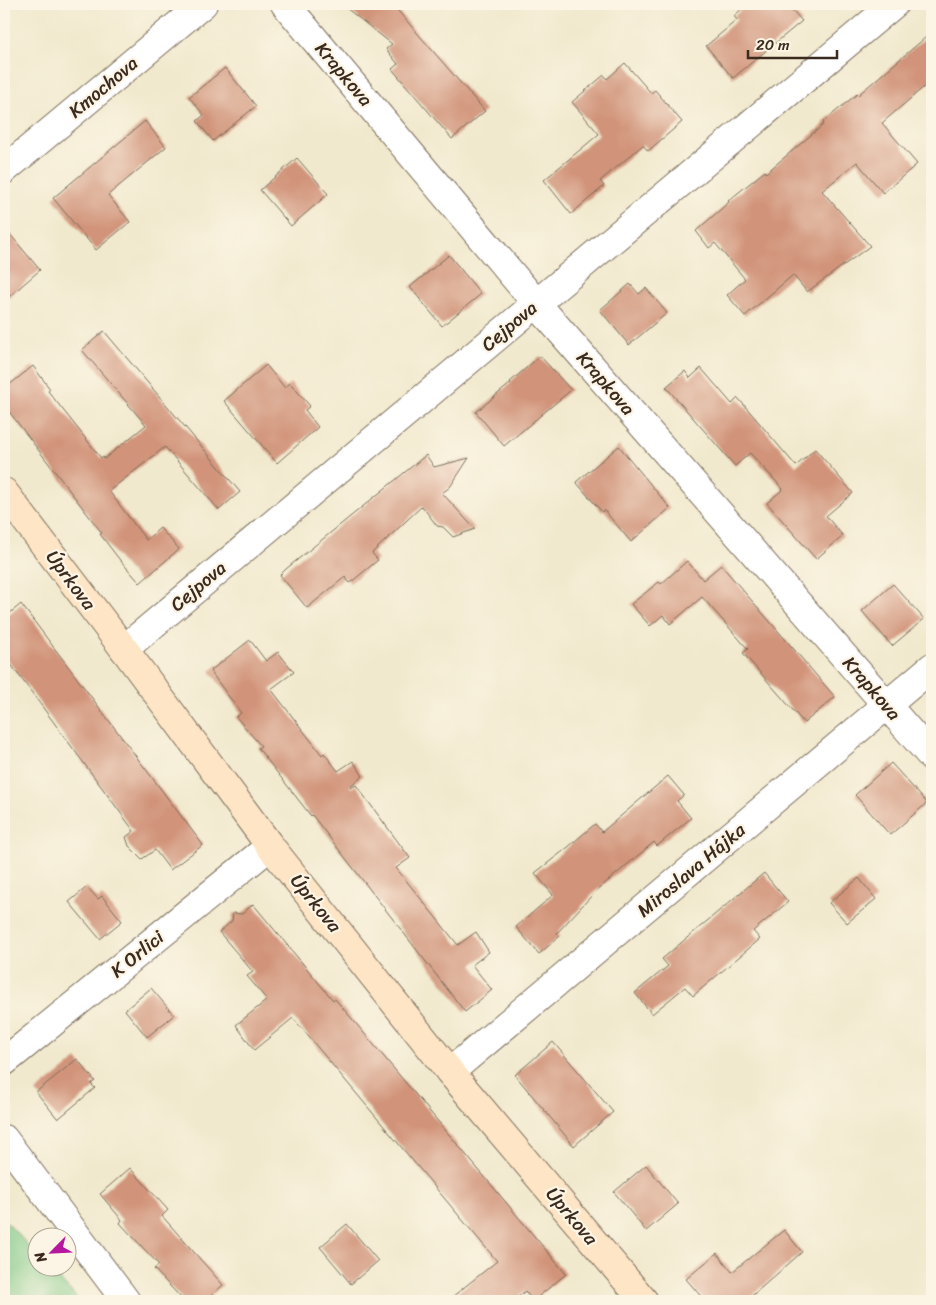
<svg xmlns="http://www.w3.org/2000/svg" width="936" height="1305" viewBox="0 0 936 1305" font-family="Sriracha,sans-serif">
  <style>
    .green { fill: #7fc885; stroke: #5d7952 }
    .building { fill: #d1947a }
    .lines { fill: none; stroke-linecap: round; stroke-linejoin: round }
    .street-casing { stroke: #7b6d5b; stroke-width: 30 }
    .secondary-casing { stroke: #7b6d5b; stroke-width: 30 }
    .street { stroke: #fff; stroke-width: 28 }
    .secondary { stroke: #fde5c5; stroke-width: 28 }
    .labels { text-anchor: middle; dominant-baseline: central; stroke-width: 4.5; stroke-linejoin: round; paint-order: stroke }
    .street-label { font-size: 19px; fill: #3b2a1e; stroke: #fcf5e5 }
  </style>
  <rect width="100%" height="100%" fill="#fcf5e5"/>
  <filter id="ink" filterUnits="userSpaceOnUse"><feTurbulence type="fractalNoise" baseFrequency=".02" numOctaves="2"/><feDisplacementMap in="SourceGraphic" scale="10" xChannelSelector="R" yChannelSelector="G"/><feConvolveMatrix kernelMatrix="1 2 1 2 8 2 1 2 1" color-interpolation-filters="sRGB"/></filter>
  <filter id="wash" filterUnits="userSpaceOnUse"><feTurbulence type="fractalNoise" baseFrequency=".0096" numOctaves="4" result="noise"/><feDisplacementMap in="SourceGraphic" scale="20" xChannelSelector="R" yChannelSelector="G"/><feGaussianBlur stdDeviation="1.12" result="paint"/><feColorMatrix in="noise" values="0 0 0 0 0 0 0 0 0 0 0 0 0 0 0 0 0 1.4 0 .05"/><feComposite in="paint" operator="in"/></filter>
  <g filter="url(#wash)">
    <rect width="100%" height="100%" fill="#f1e9cd"/>
    <path class="green" d="M 4,1219 L 37,1255 L 38,1268 L 49,1268 L 80,1301 L 4,1301 Z"/>
    <g id="blocks">
      <g class="building">
        <path d="M 341,4 L 392,4 L 485,111 L 452,139 L 392,69 L 398,64 L 386,49 L 392,44 Z"/>
        <path d="M 747,4 L 787,4 L 802,21 L 733,78 L 706,46 L 737,20 L 734,16 Z"/>
        <path d="M 932,32 L 932,80 L 882,123 L 917,164 L 883,193 L 857,162 L 822,191 L 870,246 L 807,292 L 793,275 L 745,316 L 727,295 L 745,279 L 715,243 L 709,248 L 696,231 L 729,202 L 728,201 L 765,171 L 766,173 L 824,124 L 823,122 L 857,94 L 858,95 Z"/>
        <path d="M 625,63 L 651,93 L 655,90 L 682,122 L 648,151 L 643,145 L 600,181 L 604,186 L 571,214 L 544,180 L 599,134 L 572,102 L 604,75 L 607,79 Z"/>
        <path d="M 225,68 L 256,106 L 213,141 L 197,121 L 204,115 L 189,97 Z"/>
        <path d="M 145,121 L 166,147 L 108,195 L 130,222 L 96,250 L 53,198 Z"/>
        <path d="M 297,158 L 328,194 L 291,226 L 260,190 Z"/>
        <path d="M 4,227 L 40,270 L 4,301 Z"/>
        <path d="M 449,255 L 481,294 L 442,326 L 410,287 Z"/>
        <path d="M 630,284 L 639,294 L 646,288 L 667,313 L 629,345 L 600,310 Z"/>
        <path d="M 104,331 L 240,492 L 219,510 L 165,447 L 109,491 L 146,540 L 160,528 L 179,549 L 140,583 L 119,559 L 100,534 L 102,533 L 4,405 L 4,389 L 33,366 L 50,389 L 48,391 L 101,458 L 103,457 L 104,459 L 146,425 L 82,350 Z"/>
        <path d="M 540,356 L 571,390 L 504,446 L 476,412 L 511,383 L 510,382 Z"/>
        <path d="M 266,365 L 285,388 L 290,383 L 310,406 L 305,410 L 318,427 L 277,463 L 224,401 Z"/>
        <path d="M 701,368 L 732,404 L 738,398 L 796,466 L 815,449 L 853,493 L 826,516 L 843,536 L 816,559 L 767,503 L 783,489 L 750,453 L 735,466 L 666,387 L 685,371 L 690,378 Z"/>
        <path d="M 619,446 L 670,508 L 631,542 L 604,510 L 602,512 L 576,482 Z"/>
        <path d="M 426,455 L 434,467 L 469,458 L 450,487 L 442,493 L 475,529 L 453,537 L 443,527 L 437,526 L 422,506 L 372,553 L 378,560 L 350,583 L 345,577 L 307,608 L 280,575 L 286,569 Z"/>
        <path d="M 687,561 L 703,580 L 721,565 L 835,697 L 804,723 L 743,653 L 748,649 L 702,597 L 670,624 L 663,615 L 650,626 L 631,604 L 659,582 L 661,584 Z"/>
        <path d="M 893,584 L 924,619 L 892,646 L 862,611 Z"/>
        <path d="M 21,604 L 203,845 L 170,870 L 155,850 L 142,859 L 129,846 L 126,837 L 134,831 L 4,655 L 4,618 Z"/>
        <path d="M 250,640 L 266,661 L 278,652 L 294,672 L 271,689 L 322,755 L 324,753 L 338,771 L 353,761 L 363,776 L 350,786 L 351,788 L 356,785 L 410,858 L 396,868 L 458,945 L 476,932 L 489,952 L 472,965 L 492,990 L 465,1012 L 312,815 L 311,816 L 258,748 L 261,746 L 236,717 L 241,713 L 210,671 Z"/>
        <path d="M 891,763 L 927,803 L 890,835 L 855,795 Z"/>
        <path d="M 668,776 L 684,795 L 677,801 L 691,818 L 657,846 L 654,842 L 595,892 L 557,933 L 560,936 L 539,954 L 516,927 L 553,895 L 535,873 L 567,848 L 595,824 L 602,832 Z"/>
        <path d="M 764,873 L 788,902 L 753,931 L 760,939 L 693,996 L 685,987 L 652,1014 L 635,993 L 668,966 L 662,959 Z"/>
        <path d="M 859,878 L 876,899 L 847,923 L 829,903 Z"/>
        <path d="M 87,887 L 98,899 L 102,896 L 122,921 L 100,939 L 69,902 Z"/>
        <path d="M 253,904 L 333,1000 L 335,999 L 353,1020 L 566,1274 L 533,1301 L 525,1291 L 514,1301 L 447,1301 L 497,1261 L 293,1018 L 254,1050 L 236,1025 L 267,1000 L 247,976 L 253,972 L 219,932 L 232,921 L 233,913 L 242,914 Z"/>
        <path d="M 151,988 L 174,1015 L 147,1037 L 125,1010 Z"/>
        <path d="M 553,1042 L 613,1112 L 574,1146 L 515,1075 Z"/>
        <path d="M 77,1059 L 95,1081 L 91,1084 L 95,1088 L 58,1119 L 36,1092 Z"/>
        <path d="M 646,1165 L 678,1204 L 646,1231 L 614,1192 Z"/>
        <path d="M 130,1168 L 168,1210 L 162,1216 L 223,1285 L 205,1301 L 184,1301 L 154,1269 L 159,1265 L 120,1223 L 122,1220 L 100,1194 Z"/>
        <path d="M 347,1224 L 378,1261 L 351,1284 L 320,1247 Z"/>
        <path d="M 784,1230 L 802,1252 L 746,1301 L 705,1301 L 686,1279 L 717,1253 L 732,1272 Z"/>
      </g>
    </g>
  </g>
  <g filter="url(#ink)">
    <use href="#blocks" fill-opacity="0" stroke="#7b6d5b" stroke-width="1"/>
    <g class="lines">
      <defs>
        <g id="street">
          <path d="M 285,4 L 536,303 L 932,757"/>
          <path d="M 4,170 L 203,4"/>
          <path d="M 124,649 L 894,4"/>
          <path d="M 4,1062 L 270,846"/>
          <path d="M 450,1072 L 932,667"/>
          <path d="M 4,1139 L 126,1301"/>
        </g>
        <path id="secondary" d="M 4,492 L 124,649 L 270,846 L 450,1072 L 644,1301"/>
      </defs>
      <use href="#street" class="street-casing"/>
      <use href="#secondary" class="secondary-casing"/>
      <use href="#street" class="street"/>
      <use href="#secondary" class="secondary"/>
    </g>
  </g>
  <g class="labels">
    <g class="street-label">
      <text transform="translate(344 74) rotate(50)">Krapkova</text>
      <text transform="translate(103 87) rotate(-40)">Kmochova</text>
      <text transform="translate(509 326) rotate(-40)">Cejpova</text>
      <text transform="translate(606 383) rotate(49)">Krapkova</text>
      <text transform="translate(71 580) rotate(53)">Úprkova</text>
      <text transform="translate(198 586) rotate(-40)">Cejpova</text>
      <text transform="translate(872 688) rotate(49)">Krapkova</text>
      <text transform="translate(691 870) rotate(-40)">Miroslava Hájka</text>
      <text transform="translate(316 903) rotate(51)">Úprkova</text>
      <text transform="translate(137 954) rotate(-39)">K Orlici</text>
      <text transform="translate(572 1216) rotate(50)">Úprkova</text>
    </g>
  </g>
  <rect width="936" height="1305" fill="none" stroke="#fcf5e5" stroke-width="20"/>
  <g transform="translate(52 1252) rotate(246)"><circle r="24" fill="#fcf5e5" stroke="#afa495"/>
  <path d="M0-4L9 19L0 12L-9 19Z" fill="#b5179e"/>
  <text y="-8" font-size="14" font-weight="bold" text-anchor="middle" fill="#3b2a1e">N</text>
  </g>
  <path d="M748 50v8h89v-8" fill="none" stroke="#3b2a1e" stroke-width="2.5"/>
  <text x="756" y="50" font-size="15" fill="#3b2a1e" stroke="#fcf5e5" stroke-width="4" paint-order="stroke">20 m</text>
</svg>
